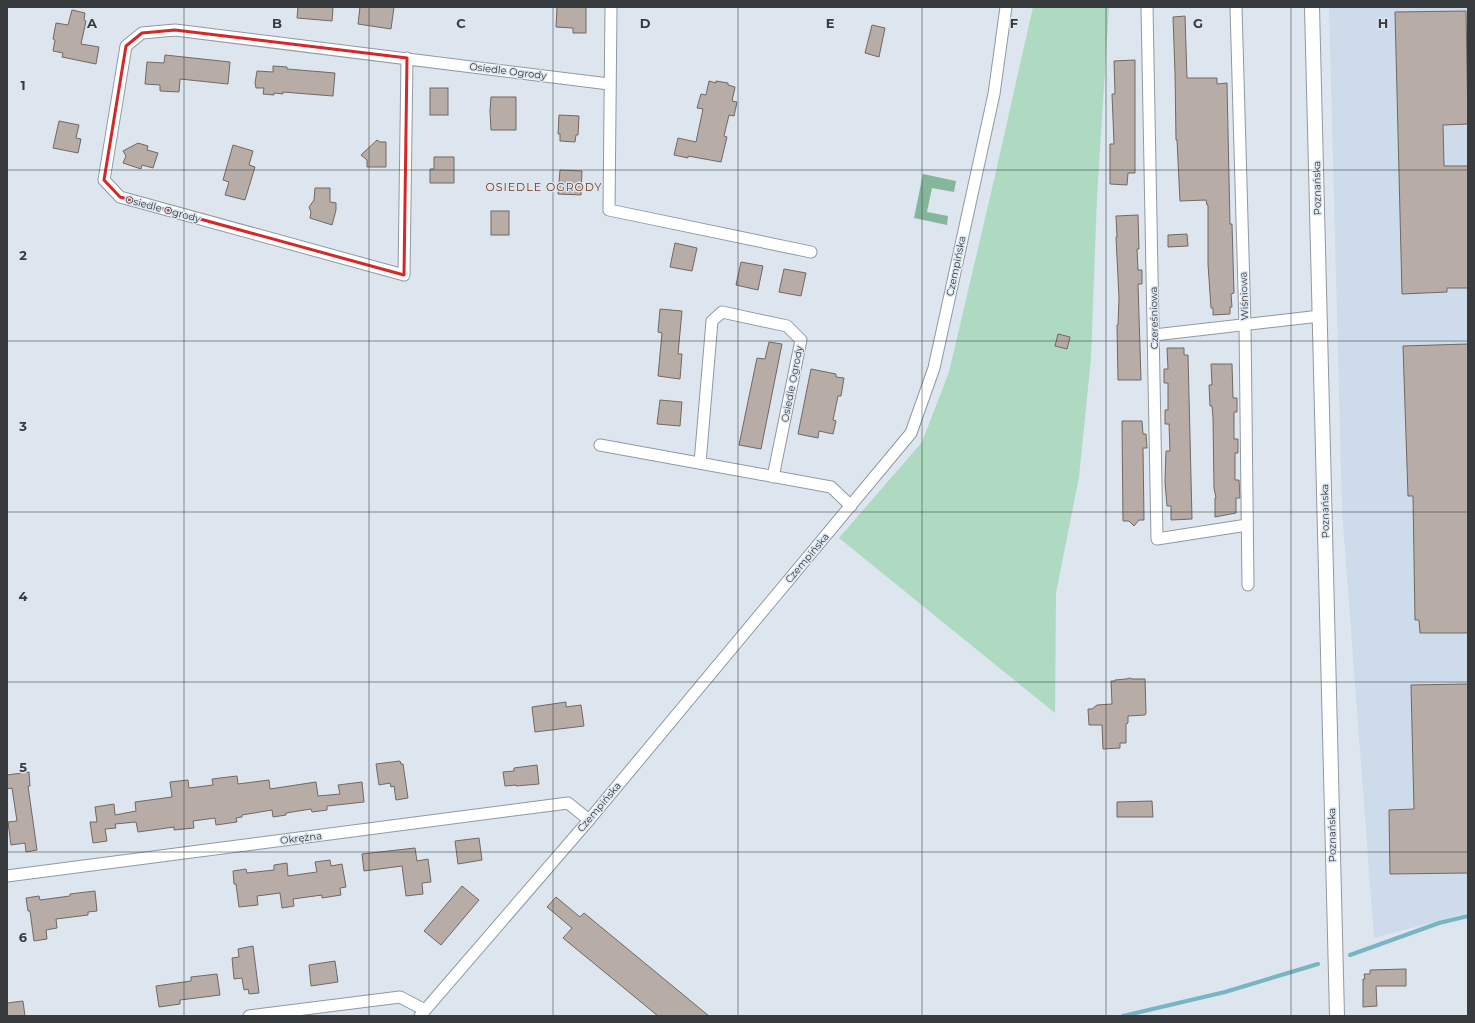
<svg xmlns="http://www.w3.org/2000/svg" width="1475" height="1023" viewBox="0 0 1475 1023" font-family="Montserrat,sans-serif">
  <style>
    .built { fill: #cddbea }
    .green { fill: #addac1 }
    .forest { fill: #85b69c }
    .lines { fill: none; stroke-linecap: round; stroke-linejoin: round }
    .stream { stroke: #78b4c1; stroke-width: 4 }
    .building { fill: #b7ada6; stroke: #716861 }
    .minor-casing { stroke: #9199a1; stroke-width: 13 }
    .tertiary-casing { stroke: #9199a1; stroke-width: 16 }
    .minor { stroke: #fff; stroke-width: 11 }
    .tertiary { stroke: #fff; stroke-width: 14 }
    .marked { fill: none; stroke: #d62828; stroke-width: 3; stroke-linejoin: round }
    .grid { fill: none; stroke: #373b3e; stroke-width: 1; stroke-opacity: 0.55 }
    .labels { text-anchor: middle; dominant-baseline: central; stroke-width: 3; stroke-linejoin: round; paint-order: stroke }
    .street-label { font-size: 10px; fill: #373b3e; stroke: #dde6ef }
    .neighbourhood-label { font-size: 11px; letter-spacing: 1px; fill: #773619; stroke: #dde6ef }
    .grid-label { font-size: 13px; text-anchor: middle; font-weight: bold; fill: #373b3e; stroke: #dde6ef; stroke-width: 3; stroke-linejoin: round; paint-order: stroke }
  </style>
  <rect width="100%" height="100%" fill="#dde6ef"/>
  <path class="built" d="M 1329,7 L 1468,7 L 1468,913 L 1374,938 L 1342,510 Z"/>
  <path class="green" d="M 1033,7 L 1109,7 L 1097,198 L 1091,358 L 1079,477 L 1056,593 L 1055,713 L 839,538 L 922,442 L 949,372 L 994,180 Z"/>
  <path class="forest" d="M 923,174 L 956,181 L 954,192 L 932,188 L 927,212 L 948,216 L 947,225 L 914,218 Z"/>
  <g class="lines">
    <g class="stream">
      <path d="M 1350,955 L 1439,923 L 1468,916"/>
      <path d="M 1123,1016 L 1225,992 L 1318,964"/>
    </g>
  </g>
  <g class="building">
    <path d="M 298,7 L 333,7 L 332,21 L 297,18 Z"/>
    <path d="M 360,7 L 394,7 L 391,29 L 358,24 Z"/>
    <path d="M 557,7 L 586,7 L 586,33 L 573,33 L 573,28 L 556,27 Z"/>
    <path d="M 72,10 L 85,13 L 84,20 L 86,21 L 81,44 L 99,47 L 96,64 L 62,57 L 63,53 L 53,51 L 55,40 L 53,39 L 56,23 L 68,25 Z"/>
    <path d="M 1466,11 L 1468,124 L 1443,125 L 1444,166 L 1468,166 L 1468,288 L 1447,288 L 1447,292 L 1402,294 L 1395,12 Z"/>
    <path d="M 1185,16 L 1187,78 L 1217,78 L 1217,84 L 1227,83 L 1230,224 L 1232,224 L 1234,293 L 1231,294 L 1232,307 L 1230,307 L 1230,314 L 1213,315 L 1213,308 L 1211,308 L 1208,264 L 1208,205 L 1207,205 L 1206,200 L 1180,201 L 1177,140 L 1176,140 L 1175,73 L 1173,17 Z"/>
    <path d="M 872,25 L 885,28 L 879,57 L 865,53 Z"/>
    <path d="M 165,55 L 230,62 L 228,84 L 180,79 L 179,92 L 160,91 L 160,85 L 145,84 L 147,62 L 164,63 Z"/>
    <path d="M 1135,60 L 1135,173 L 1128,173 L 1127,185 L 1110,184 L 1110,144 L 1114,144 L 1112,94 L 1115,94 L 1114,61 Z"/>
    <path d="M 273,66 L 287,67 L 287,69 L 335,73 L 333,96 L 283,92 L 283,94 L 274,93 L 274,95 L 263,94 L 264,88 L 256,88 L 255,83 L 257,71 L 273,72 Z"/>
    <path d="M 709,81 L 716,83 L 716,81 L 728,83 L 728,85 L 735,87 L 732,101 L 737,102 L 734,116 L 729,115 L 724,136 L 727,137 L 721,162 L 688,156 L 688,158 L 674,155 L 678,138 L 696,142 L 703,109 L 697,108 L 701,94 L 706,95 Z"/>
    <rect x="430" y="88" width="18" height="27"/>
    <path d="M 491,97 L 516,97 L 516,130 L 491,130 L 490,111 Z"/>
    <path d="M 559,115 L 579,116 L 578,135 L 576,135 L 575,142 L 560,141 L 560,134 L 558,134 Z"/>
    <path d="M 59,121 L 79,125 L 76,138 L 81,139 L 78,153 L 53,148 Z"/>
    <path d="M 377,140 L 380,142 L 386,142 L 386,167 L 367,167 L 367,160 L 361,155 Z"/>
    <path d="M 138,143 L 148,146 L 147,150 L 158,153 L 153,168 L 142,165 L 141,169 L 123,163 L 126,156 L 123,151 Z"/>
    <path d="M 233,145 L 253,151 L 249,165 L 255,167 L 245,200 L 225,195 L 229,182 L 223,180 Z"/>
    <path d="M 434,157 L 454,157 L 454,183 L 430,183 L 430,169 L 434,169 Z"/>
    <path d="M 560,170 L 582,171 L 581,195 L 558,194 Z"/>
    <path d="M 315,188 L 330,188 L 330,202 L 336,203 L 336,210 L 332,225 L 310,218 L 311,212 L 309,207 L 314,200 Z"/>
    <rect x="491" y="211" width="18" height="24"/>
    <path d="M 1138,215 L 1139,249 L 1137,249 L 1138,270 L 1142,270 L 1142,284 L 1138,284 L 1141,380 L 1118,380 L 1117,325 L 1118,325 L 1119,298 L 1116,237 L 1117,237 L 1116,216 Z"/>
    <path d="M 1187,234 L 1188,246 L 1168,247 L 1168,235 Z"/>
    <path d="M 675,243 L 697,248 L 692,271 L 670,267 Z"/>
    <path d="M 741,262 L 763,266 L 758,290 L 736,285 Z"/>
    <path d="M 784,269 L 806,273 L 801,296 L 779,292 Z"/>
    <path d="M 660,309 L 682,311 L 678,354 L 682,354 L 680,379 L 658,376 L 662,333 L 658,332 Z"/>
    <path d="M 1058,334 L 1070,337 L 1067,349 L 1055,346 Z"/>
    <path d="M 769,342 L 782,344 L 761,449 L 739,445 L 757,358 L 765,359 Z"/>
    <path d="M 1468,344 L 1468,633 L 1420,633 L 1419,620 L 1415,620 L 1413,496 L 1408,496 L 1403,346 Z"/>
    <path d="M 1167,348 L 1184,348 L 1184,355 L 1188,355 L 1192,519 L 1171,520 L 1171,506 L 1167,506 L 1165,482 L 1166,451 L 1170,451 L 1169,424 L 1165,424 L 1165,410 L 1168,410 L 1168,383 L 1164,383 L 1164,369 L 1168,369 Z"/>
    <path d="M 1211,364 L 1232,364 L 1233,398 L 1237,398 L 1237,412 L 1234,412 L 1234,439 L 1238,439 L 1238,453 L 1235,453 L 1235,480 L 1239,480 L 1240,498 L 1236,498 L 1236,513 L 1215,517 L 1215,498 L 1216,498 L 1214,488 L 1213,418 L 1212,406 L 1210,406 L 1209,385 L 1212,385 Z"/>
    <path d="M 811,369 L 836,374 L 836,377 L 844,378 L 841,396 L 838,396 L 833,420 L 836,421 L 833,434 L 819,431 L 818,438 L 798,434 Z"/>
    <path d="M 660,400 L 682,402 L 680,426 L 657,424 Z"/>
    <path d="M 1122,421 L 1142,421 L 1143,434 L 1146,434 L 1147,448 L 1143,448 L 1144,520 L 1139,520 L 1134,526 L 1129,521 L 1123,521 Z"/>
    <path d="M 1130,678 L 1132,679 L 1145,679 L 1146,713 L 1145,715 L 1128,716 L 1128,723 L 1126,724 L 1126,743 L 1120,743 L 1120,748 L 1103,749 L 1102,725 L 1089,725 L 1088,709 L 1092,709 L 1097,705 L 1112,704 L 1111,681 L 1115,681 L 1115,680 L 1126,679 Z"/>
    <path d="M 1468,684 L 1468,873 L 1390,874 L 1389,810 L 1414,809 L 1411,685 Z"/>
    <path d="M 566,702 L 566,707 L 581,705 L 584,726 L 535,732 L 532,707 Z"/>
    <path d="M 400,761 L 401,764 L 403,764 L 408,798 L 396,800 L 394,786 L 391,787 L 390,783 L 379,785 L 376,764 Z"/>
    <path d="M 537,765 L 539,784 L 516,786 L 516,785 L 505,786 L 503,772 L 514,771 L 514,768 Z"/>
    <path d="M 29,772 L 30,786 L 28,786 L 37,850 L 26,852 L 25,843 L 11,845 L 8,822 L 17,821 L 12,788 L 7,789 L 7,775 Z"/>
    <path d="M 237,776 L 238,784 L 269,780 L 270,789 L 316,782 L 318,796 L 340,794 L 338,785 L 362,782 L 364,802 L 327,806 L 327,810 L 312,812 L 311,809 L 286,813 L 286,815 L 273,817 L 272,810 L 242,815 L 242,817 L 236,818 L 237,822 L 216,825 L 215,818 L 193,821 L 194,828 L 174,830 L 174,827 L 138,832 L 136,822 L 115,824 L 116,828 L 105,829 L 107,841 L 93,843 L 90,822 L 97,822 L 95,807 L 114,804 L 115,815 L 136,811 L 135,802 L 172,797 L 170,782 L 188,780 L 189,788 L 213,785 L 212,779 Z"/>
    <path d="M 1152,801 L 1153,817 L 1117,817 L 1117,802 Z"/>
    <path d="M 479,838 L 482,860 L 458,864 L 455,841 Z"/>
    <path d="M 415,848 L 417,861 L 428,859 L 431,882 L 422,883 L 423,894 L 406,896 L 402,866 L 364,871 L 362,854 Z"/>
    <path d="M 330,860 L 331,866 L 342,864 L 346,887 L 340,888 L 341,895 L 322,898 L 322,895 L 293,899 L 294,906 L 282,908 L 280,893 L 257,896 L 258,905 L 239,907 L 236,884 L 234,884 L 233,871 L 246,869 L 247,873 L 274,870 L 274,865 L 287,863 L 288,876 L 317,872 L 315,862 Z"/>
    <path d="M 462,886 L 479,900 L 441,945 L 424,931 Z"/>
    <path d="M 95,891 L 97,911 L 88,912 L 88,915 L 56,919 L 57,928 L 46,930 L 47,939 L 34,941 L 30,911 L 28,911 L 26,898 L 39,896 L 40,900 L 70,896 L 70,894 Z"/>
    <path d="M 556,897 L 580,917 L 584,913 L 709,1016 L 658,1016 L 563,938 L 572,928 L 547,907 Z"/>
    <path d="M 253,946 L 259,993 L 249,994 L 248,989 L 244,990 L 242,978 L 234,979 L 232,958 L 239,957 L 238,949 Z"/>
    <path d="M 335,961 L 338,982 L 311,986 L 309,965 Z"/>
    <path d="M 1406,969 L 1406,986 L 1376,986 L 1377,1006 L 1363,1007 L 1363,979 L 1365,979 L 1364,974 L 1370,974 L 1370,970 Z"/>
    <path d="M 217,974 L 220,995 L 180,1000 L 180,1004 L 159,1007 L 156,986 L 191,981 L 191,977 Z"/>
    <path d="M 23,1001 L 25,1016 L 7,1016 L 7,1003 Z"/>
  </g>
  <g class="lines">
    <defs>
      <g id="minor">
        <path d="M 611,7 L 609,210 L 811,252"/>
        <path d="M 1147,7 L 1157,539 L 1247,525"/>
        <path d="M 1236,7 L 1245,325 L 1248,585"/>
        <path d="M 407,58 L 404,275 L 120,197 L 104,180 L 126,46 L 142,33 L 175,30 L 609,84"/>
        <path d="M 1154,335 L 1320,316"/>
        <path d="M 600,445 L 831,487 L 851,506"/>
        <path d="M 700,463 L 712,321 L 722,312 L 787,326 L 801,340 L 773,477"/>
        <path d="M 7,876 L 568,803 L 589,820"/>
        <path d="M 249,1016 L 400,997 L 425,1010"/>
        <path d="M 420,1016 L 589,820 L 911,433 L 934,368 L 994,94 L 1006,7"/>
      </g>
      <path id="tertiary" d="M 1312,7 L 1337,1016"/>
    </defs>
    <use href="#minor" class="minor-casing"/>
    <use href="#tertiary" class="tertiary-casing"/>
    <use href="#minor" class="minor"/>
    <use href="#tertiary" class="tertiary"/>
  </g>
  <path class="marked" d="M 175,30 L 407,58 L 404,275 L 120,197 L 104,180 L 126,46 L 142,33 Z"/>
  <path class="grid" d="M 184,7 L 184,1016M 369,7 L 369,1016M 553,7 L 553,1016M 738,7 L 738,1016M 922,7 L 922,1016M 1106,7 L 1106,1016M 1291,7 L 1291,1016M 7,170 L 1468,170M 7,341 L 1468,341M 7,512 L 1468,512M 7,682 L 1468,682M 7,852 L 1468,852"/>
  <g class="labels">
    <g class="street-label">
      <text transform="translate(508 71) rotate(7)">Osiedle Ogrody</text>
      <text transform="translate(1317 188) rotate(-91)">Poznańska</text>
      <text transform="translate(163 209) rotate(15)">Osiedle Ogrody</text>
      <text transform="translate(956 266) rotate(-78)">Czempińska</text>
      <text transform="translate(1244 296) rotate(-92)">Wiśniowa</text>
      <text transform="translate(1154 318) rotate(-91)">Czereśniowa</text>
      <text transform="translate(792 384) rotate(-79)">Osiedle Ogrody</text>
      <text transform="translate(1325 511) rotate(-91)">Poznańska</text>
      <text transform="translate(807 558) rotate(-50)">Czempińska</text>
      <text transform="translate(599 807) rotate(-50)">Czempińska</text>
      <text transform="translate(1332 835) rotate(-91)">Poznańska</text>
      <text transform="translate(301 838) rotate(-7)">Okrężna</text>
    </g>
    <g class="neighbourhood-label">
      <text x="544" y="187">OSIEDLE OGRODY</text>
    </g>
  </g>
  <g class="grid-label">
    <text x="92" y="28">A</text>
    <text x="277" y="28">B</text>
    <text x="461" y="28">C</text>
    <text x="645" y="28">D</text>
    <text x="830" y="28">E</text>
    <text x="1014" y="28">F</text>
    <text x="1198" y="28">G</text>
    <text x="1383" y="28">H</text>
    <text x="23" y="90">1</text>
    <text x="23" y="260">2</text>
    <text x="23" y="431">3</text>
    <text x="23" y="601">4</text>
    <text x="23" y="772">5</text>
    <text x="23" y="942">6</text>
  </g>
  <rect width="1475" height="1023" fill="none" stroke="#373b3e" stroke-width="16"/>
</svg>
